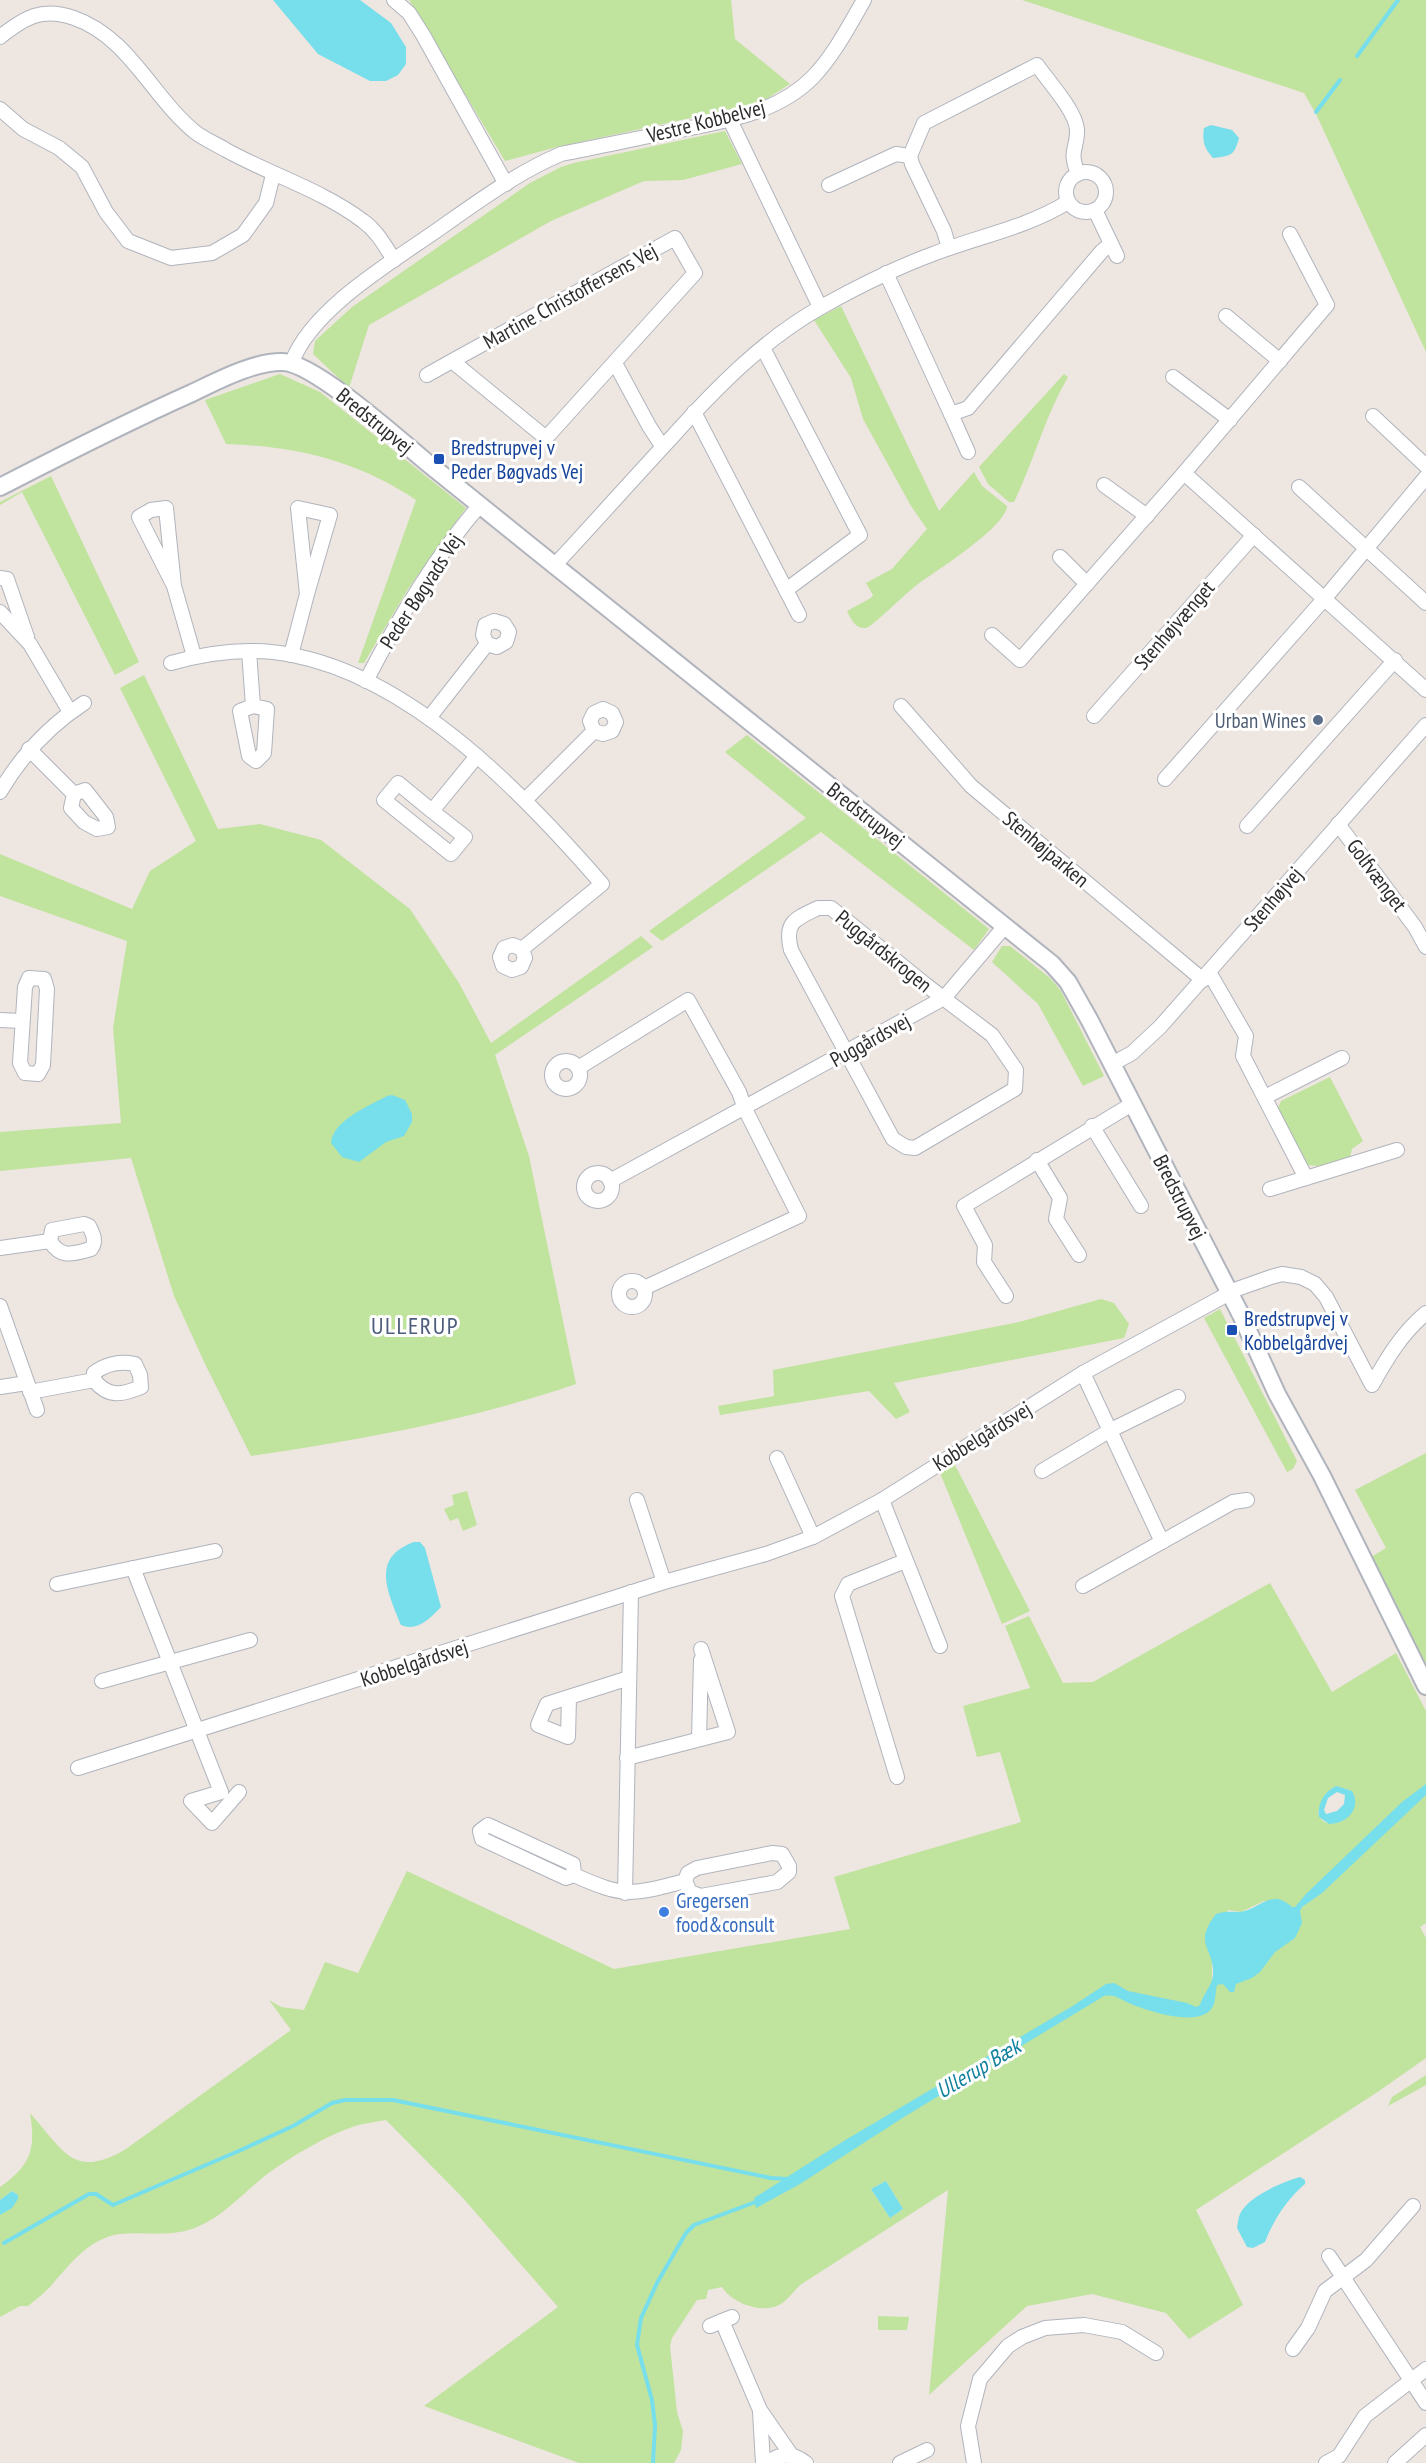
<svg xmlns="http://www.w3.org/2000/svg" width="1426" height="2463" viewBox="0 0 1426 2463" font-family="'PT Sans Narrow',sans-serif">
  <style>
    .green { fill: #c0e39e; fill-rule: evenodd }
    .water { fill: #77deec; fill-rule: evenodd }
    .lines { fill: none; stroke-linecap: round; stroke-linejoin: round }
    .stream { stroke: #77deec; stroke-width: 4 }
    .minor-casing { stroke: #b0b4bd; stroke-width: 16 }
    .tertiary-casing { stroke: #b0b4bd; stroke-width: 20 }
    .minor { stroke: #fff; stroke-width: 14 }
    .tertiary { stroke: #fff; stroke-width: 16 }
    .transit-dot { fill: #1a4fb4; stroke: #fff; stroke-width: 2 }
    .service-dot { fill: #5c6f8a; stroke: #fff; stroke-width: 2 }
    .shop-dot { fill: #3f7fe0; stroke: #fff; stroke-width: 2 }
    .labels { text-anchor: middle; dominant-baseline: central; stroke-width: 6; stroke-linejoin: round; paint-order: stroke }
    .street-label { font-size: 21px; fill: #2d2d2d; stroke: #fff }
    .transit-label { font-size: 21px; fill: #164399; stroke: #fff; text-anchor: start }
    .service-label { font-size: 21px; fill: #4e5e75; stroke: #fff; text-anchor: end }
    .shop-label { font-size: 21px; fill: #366cbe; stroke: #fff; text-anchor: start }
    .water-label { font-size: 22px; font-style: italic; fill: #11819d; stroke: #fff }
    .quarter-label { font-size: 24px; letter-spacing: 1.5px; fill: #4e5d7d; stroke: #fff }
  </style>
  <rect width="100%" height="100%" fill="#eee6e0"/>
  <g class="green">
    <path d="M 409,0 L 731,0 L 735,39 L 790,84 L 760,103 L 557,147 L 505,161 Z"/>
    <path d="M 1022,0 L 1426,0 L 1426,352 L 1316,114 L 1304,93 Z"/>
    <path d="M 725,131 L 742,164 L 683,180 L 644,181 L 551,221 L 369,325 L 349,388 L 313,354 L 315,341 L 352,307 L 530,183 L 561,167 L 574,163 Z"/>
    <path d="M 841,306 L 939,511 L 974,472 L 982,486 L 1007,506 C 1006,527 936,571 918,584 C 908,591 871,628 866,628 C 855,629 851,619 847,611 L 871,598 L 873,595 L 866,583 L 892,569 L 927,529 L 911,506 L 863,419 L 851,378 L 814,320 Z"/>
    <path d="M 280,374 L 320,392 L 466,508 L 408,589 L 364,663 L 358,663 L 416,500 C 358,461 296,446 226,444 L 205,400 Z"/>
    <path d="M 1064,374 L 1068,377 C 1045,416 1034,461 1014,502 L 1009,502 L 988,484 L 979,467 Z"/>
    <path d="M 51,476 L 139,662 L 115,675 L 22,492 L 0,505 L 0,502 Z"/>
    <path d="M 144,675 L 218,829 L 260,824 L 321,840 L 410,909 L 459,983 L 491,1043 L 641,936 L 653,947 L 495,1055 L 529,1156 L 576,1384 C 471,1420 360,1440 251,1456 L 206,1366 L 174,1296 L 131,1158 L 0,1171 L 0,1132 L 121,1123 L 113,1028 L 127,941 L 0,896 L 0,854 L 132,909 L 150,871 L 196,841 L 120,688 Z"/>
    <path d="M 747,735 L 989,929 L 974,950 L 821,832 L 662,941 L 649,931 L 806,818 L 725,752 Z"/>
    <path d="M 1002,946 L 1010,946 L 1050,978 L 1061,991 L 1104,1076 L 1083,1086 L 1038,1004 L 992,962 Z"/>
    <path d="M 1330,1077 L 1363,1141 L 1352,1149 L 1350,1157 L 1318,1166 L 1308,1165 L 1278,1108 L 1281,1101 Z"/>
    <path d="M 1101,1299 L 1114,1303 L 1129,1324 L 1124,1338 L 894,1383 L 910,1412 L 896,1419 L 869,1391 L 720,1415 L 718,1406 L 774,1396 L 773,1370 L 1019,1322 Z"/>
    <path d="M 1220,1309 L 1297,1461 L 1293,1469 L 1287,1472 L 1204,1318 Z"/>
    <path d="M 1426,1453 L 1426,1666 L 1371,1557 L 1386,1548 L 1355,1490 Z"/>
    <path d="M 954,1463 L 1030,1611 L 1002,1624 L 940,1473 Z"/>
    <path d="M 467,1491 L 477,1525 L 463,1531 L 458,1518 L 450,1521 L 444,1509 L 454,1505 L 452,1495 Z"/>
    <path d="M 1270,1583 L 1332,1692 L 1396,1653 L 1426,1711 L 1426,1923 L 1420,1927 L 1426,1938 L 1426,2058 L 1379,2091 L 1196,2210 L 1243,2305 L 1189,2339 L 1166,2313 L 1092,2294 L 1027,2306 L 929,2395 L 948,2190 L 800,2285 C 794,2291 786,2302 779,2305 C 761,2314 732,2303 722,2287 L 708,2290 L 706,2299 L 697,2300 L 672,2338 L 670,2346 L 677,2412 L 683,2431 L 681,2450 L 674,2463 L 579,2463 L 424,2406 L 558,2307 L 463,2198 L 386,2120 C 376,2122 365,2123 355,2126 C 325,2136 292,2156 266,2175 C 244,2192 224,2216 197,2227 C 172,2238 145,2231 120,2234 C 88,2238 68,2267 49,2288 C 42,2295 35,2300 28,2306 L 20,2306 L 0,2317 L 0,2215 L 18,2195 L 12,2191 L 0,2200 L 0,2187 C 31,2165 36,2149 30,2113 C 64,2151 73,2180 126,2149 L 291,2030 L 269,2000 L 281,2007 L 304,2010 L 325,1962 L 358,1973 L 407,1871 L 614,1969 L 850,1929 L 834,1877 L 1021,1822 L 1000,1752 L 977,1757 L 963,1706 L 1030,1688 L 1005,1626 L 1029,1616 L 1063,1683 L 1093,1682 ZM 1337,1786 L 1352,1791 L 1340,1822 C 1331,1825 1321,1824 1318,1813 C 1321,1801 1325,1791 1337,1786 ZM 1264,1901 L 1292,1907 L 1291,1935 L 1269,1949 L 1252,1972 L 1212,1985 L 1212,1962 L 1228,1910 L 1241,1912 ZM 886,2181 L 903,2209 L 890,2218 L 871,2189 Z"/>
    <path d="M 1426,2075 L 1426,2085 L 1388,2106 L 1392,2097 Z"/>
    <path d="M 878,2316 L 909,2317 L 907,2330 L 878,2330 Z"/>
  </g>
  <g class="water">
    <path d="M 273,0 L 360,0 L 391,23 L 406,47 L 406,64 L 398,75 L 386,81 L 370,81 L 318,54 Z"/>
    <path d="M 1211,125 L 1232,130 L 1239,138 C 1234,156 1231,156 1213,158 C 1204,148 1202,141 1204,128 Z"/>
    <path d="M 392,1095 L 405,1100 L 412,1114 L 412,1122 L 404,1136 L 386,1142 L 359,1162 L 342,1157 L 331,1143 C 333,1120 369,1106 387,1096 Z"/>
    <path d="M 414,1542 L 420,1542 L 425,1548 L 441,1607 C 430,1618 418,1632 401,1625 C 388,1592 370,1558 414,1542 Z"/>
    <path d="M 1426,1784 L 1426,1795 L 1322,1893 L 1302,1907 L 1300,1911 L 1302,1923 L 1295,1938 L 1275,1952 L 1260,1972 L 1252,1978 L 1236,1984 L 1234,1992 L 1230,1992 L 1223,1984 L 1217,1985 C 1215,1993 1216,2002 1212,2008 C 1198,2028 1149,2011 1131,2004 C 1121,2000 1115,1994 1104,1996 L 904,2117 L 800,2184 L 756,2208 L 754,2198 L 847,2139 L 1071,2007 L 1106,1984 L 1114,1983 L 1128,1991 L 1187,2003 L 1196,2007 L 1200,2005 C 1203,1994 1212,1986 1213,1975 C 1215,1948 1192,1945 1216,1914 C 1225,1911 1231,1912 1239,1912 C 1260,1910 1271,1887 1292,1907 L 1295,1907 L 1306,1894 L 1402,1802 Z"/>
    <path d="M 1337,1786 L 1352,1791 C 1362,1808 1347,1824 1329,1824 L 1319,1817 C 1317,1804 1325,1790 1337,1786 ZM 1337,1792 L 1345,1795 L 1344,1804 L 1337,1811 L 1326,1814 L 1324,1810 L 1328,1798 Z"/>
    <path d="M 1300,2177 L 1305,2180 L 1305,2184 C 1287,2199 1273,2221 1265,2242 L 1253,2248 L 1247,2247 L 1237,2228 C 1238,2223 1238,2218 1240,2214 C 1248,2196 1283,2182 1300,2177 Z"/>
    <path d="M 886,2181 L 903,2209 L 890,2218 L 871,2189 Z"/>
    <path d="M 12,2191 L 18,2195 L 18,2199 L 12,2208 L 0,2215 L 0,2200 Z"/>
  </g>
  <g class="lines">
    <g class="stream">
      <path d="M 1357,56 L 1398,0"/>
      <path d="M 1316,112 L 1340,80"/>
      <path d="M 4,2243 L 89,2194 L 96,2194 L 113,2205 L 241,2150 L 293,2126 L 332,2103 L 345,2100 L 393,2100 L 771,2178 L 787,2179"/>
      <path d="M 653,2463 L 655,2425 L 652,2400 L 637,2345 L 641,2318 L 657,2283 L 686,2233 L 694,2225 L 758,2201"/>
    </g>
    <defs>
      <g id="minor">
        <path d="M 394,0 L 409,13 L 423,35 L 506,184"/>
        <path d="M 0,37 C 25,17 42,7 74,18 C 129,37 152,97 195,132 C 204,139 216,144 226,150 C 271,175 322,190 363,221 C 377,231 385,246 394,260"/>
        <path d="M 0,109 L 23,129 L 59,148 L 82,167 L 106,212 L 128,241 L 171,258 L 212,253 L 243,235 L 266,203 L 273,175"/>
        <path d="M 730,120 L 820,307"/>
        <circle cx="1086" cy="192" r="20"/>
        <path d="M 829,185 L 896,154 L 910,156"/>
        <path d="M 1095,210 L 1117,256"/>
        <path d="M 949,248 L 944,231 L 912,164 L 910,156 L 924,123 L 1037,65 C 1048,81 1075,110 1077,129 C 1078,150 1068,148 1078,174"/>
        <path d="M 886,273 L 951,414 L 968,408 L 1102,251 L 1111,244"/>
        <path d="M 1226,316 L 1280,361"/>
        <path d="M 763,348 L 860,535 L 786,590"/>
        <path d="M 292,362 C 312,309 390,263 436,231 C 476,203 516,173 561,154 C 598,147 634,139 670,132 C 719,122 776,115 813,77 C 834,55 849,26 864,0"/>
        <path d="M 615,363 L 649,426 L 662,446"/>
        <path d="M 427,375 L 452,361 L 675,238 L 695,273 L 546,438 L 452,361"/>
        <path d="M 1173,377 L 1230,420"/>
        <path d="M 694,412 L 799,615"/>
        <path d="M 951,414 L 968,452"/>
        <path d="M 1373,416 L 1426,466"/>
        <path d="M 1184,473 L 1327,305 L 1290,234"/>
        <path d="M 1104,485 L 1147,516"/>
        <path d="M 1299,487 L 1426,603"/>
        <path d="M 1060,557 L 1087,584"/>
        <path d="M 554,566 C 594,523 633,479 673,436 C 717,387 765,338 823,306 C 859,286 895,268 933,254 C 979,236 1026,228 1068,202"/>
        <path d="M 0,578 L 7,579 L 27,637"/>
        <path d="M 174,586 L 166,508 L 151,510 L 139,517 L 174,586 L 194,656"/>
        <path d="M 0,612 L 30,644 L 70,712"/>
        <path d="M 992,635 L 1020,660 L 1184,473 L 1426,690"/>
        <path d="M 249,651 L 253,706 L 240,711 L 249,756 L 256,761 L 264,753 L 267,709 L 253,706"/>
        <path d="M 291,655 L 307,594 L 298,508 L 330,515 L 307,594"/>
        <path d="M 171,663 C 210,652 252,647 292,655 C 413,678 524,794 602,884 L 522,949 L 513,945 L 504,948 L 500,957 L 503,966 L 512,970 L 521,967 L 525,958 L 522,949"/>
        <path d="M 366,681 C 398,619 434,558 480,505"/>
        <path d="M 901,706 L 971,786 L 1203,980"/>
        <path d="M 1094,716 L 1254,535"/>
        <path d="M 429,718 L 487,644 L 483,635 L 485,625 L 494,621 L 504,624 L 509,632 L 506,642 L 497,647 L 487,644"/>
        <path d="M 29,749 L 74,794 L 71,808 L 84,822 L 97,829 L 108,827 L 106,817 L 85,790 L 74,794"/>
        <path d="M 1165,779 L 1325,598 L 1426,477"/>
        <path d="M 0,792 C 21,756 49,726 84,703"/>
        <path d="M 525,800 L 594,731 L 590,721 L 594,713 L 603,709 L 612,713 L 616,722 L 612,731 L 603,734 L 594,731"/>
        <path d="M 432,811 L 398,783 L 384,800 L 451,854 L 465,837 L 432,811 L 477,756"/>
        <path d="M 1338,824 L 1415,927 L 1426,947"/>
        <path d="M 1247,826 L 1395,660"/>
        <path d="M 818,908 L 831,908 L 926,985 L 992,1035 L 1016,1070 L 1015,1089 L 915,1148 L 906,1147 L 893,1139 L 791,950 C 784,922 795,919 818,908 Z"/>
        <path d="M 1209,972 L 1246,1036 L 1243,1056 L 1306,1178"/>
        <path d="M 29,978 L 44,979 L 47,989 L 43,1065 L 38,1074 L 25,1073 L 20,1063 L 25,987 Z"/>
        <path d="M 0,1020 L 22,1021"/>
        <circle cx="566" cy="1075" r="14"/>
        <path d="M 1112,1064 L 1132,1053 L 1160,1027 L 1426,725"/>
        <path d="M 578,1068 L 688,1000 L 739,1092 L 745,1109 L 799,1216 L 644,1288"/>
        <path d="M 1265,1097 L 1342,1058"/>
        <path d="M 1092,1126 L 1141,1206"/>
        <path d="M 1037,1160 L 1060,1198 L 1056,1219 L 1079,1255"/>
        <circle cx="598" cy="1187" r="14"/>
        <path d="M 610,1181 L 944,998 L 1005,926"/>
        <path d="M 1270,1189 L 1397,1150"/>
        <path d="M 84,1224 L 89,1226 C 93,1234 97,1241 91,1249 C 73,1254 61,1259 50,1241 L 52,1230 Z"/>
        <path d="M 0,1248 L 50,1241"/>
        <circle cx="632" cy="1294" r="13"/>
        <path d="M 1006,1296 L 984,1262 L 985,1245 L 964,1206 L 1132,1104"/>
        <path d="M 0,1306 L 37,1410"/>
        <path d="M 1083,1373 L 1162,1542"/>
        <path d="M 0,1387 L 27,1383"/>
        <path d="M 30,1392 L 94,1380 C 108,1398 122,1395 141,1387 L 140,1375 L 135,1364 C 120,1361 105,1364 94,1373 L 94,1380"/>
        <path d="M 777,1458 L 813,1537"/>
        <path d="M 1042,1471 L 1109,1431 L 1178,1397"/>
        <path d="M 637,1500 L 664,1582"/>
        <path d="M 882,1500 L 940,1646"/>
        <path d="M 133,1568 L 221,1792 L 191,1801 L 212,1823 L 239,1792"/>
        <path d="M 57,1584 L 215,1551"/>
        <path d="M 1083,1586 L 1233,1502 L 1247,1500"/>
        <path d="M 102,1681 L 250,1640"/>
        <path d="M 569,1697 L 568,1737 L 538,1725 L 547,1704 L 629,1678"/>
        <path d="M 699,1739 L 701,1660"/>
        <path d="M 627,1758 L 728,1732 L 701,1649"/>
        <path d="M 78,1768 L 664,1582 L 766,1554 L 813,1537 L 882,1500 L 1083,1373 L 1237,1289 L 1271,1277 L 1282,1274 L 1301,1277 L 1315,1284 L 1326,1297 L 1372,1385 C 1387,1358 1402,1333 1426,1313"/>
        <path d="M 897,1777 L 842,1596 L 848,1584 L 905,1561"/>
        <path d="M 574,1875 L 566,1878 L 482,1839 L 480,1831 L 488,1825 L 573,1864 L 574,1875 C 625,1898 632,1895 685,1881 L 688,1873 L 697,1868 L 772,1853 L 782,1854 L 789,1866 L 789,1872 L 777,1882 L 701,1896 L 690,1892 L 685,1881"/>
        <path d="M 625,1893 L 631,1592"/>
        <path d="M 1329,2256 L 1426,2403"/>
        <path d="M 722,2321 L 760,2410 L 792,2456"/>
        <path d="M 710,2326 L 732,2317"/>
        <path d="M 1293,2349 L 1308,2328 L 1325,2291 L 1366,2260 L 1413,2206"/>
        <path d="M 760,2412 L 763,2463"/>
        <path d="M 767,2463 C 780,2453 793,2453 806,2463"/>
        <path d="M 900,2463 L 927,2450"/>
        <path d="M 974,2463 L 968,2426 L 980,2379 L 1008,2346 L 1022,2337 L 1045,2328 L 1084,2325 L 1122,2332 L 1156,2353"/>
        <path d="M 1326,2463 L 1339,2456 L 1365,2416 L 1426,2369"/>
        <path d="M 1395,2463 L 1426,2435"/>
      </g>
      <path id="tertiary" d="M 0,487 C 64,454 127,422 192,393 C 217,381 255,361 283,362 C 315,363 402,442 430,465 C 637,632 845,798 1052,964 L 1068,982 L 1090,1021 L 1241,1315 L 1277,1394 L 1322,1476 L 1426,1686"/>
    </defs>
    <use href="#minor" class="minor-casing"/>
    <use href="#tertiary" class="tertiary-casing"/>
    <use href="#minor" class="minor"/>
    <use href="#tertiary" class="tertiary"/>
  </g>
  <g class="transit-dot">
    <rect x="433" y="453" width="12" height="12" rx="3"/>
    <rect x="1226" y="1324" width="12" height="12" rx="3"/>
  </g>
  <circle class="service-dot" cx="1318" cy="720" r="6"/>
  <circle class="shop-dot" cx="664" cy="1912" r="6"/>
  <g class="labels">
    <g class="street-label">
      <text transform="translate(706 121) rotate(-14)">Vestre Kobbelvej</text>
      <text transform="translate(570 296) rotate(-29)">Martine Christoffersens Vej</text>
      <text transform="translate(375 421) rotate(39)">Bredstrupvej</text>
      <text transform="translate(421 591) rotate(-57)">Peder Bøgvads Vej</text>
      <text transform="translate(1174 625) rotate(-49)">Stenhøjvænget</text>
      <text transform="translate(866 815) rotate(38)">Bredstrupvej</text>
      <text transform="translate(1046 849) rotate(40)">Stenhøjparken</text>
      <text transform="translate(1377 875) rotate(53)">Golfvænget</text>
      <text transform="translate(1273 899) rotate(-49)">Stenhøjvej</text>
      <text transform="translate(884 951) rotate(39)">Puggårdskrogen</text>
      <text transform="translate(870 1040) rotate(-29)">Puggårdsvej</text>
      <text transform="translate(1180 1197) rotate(63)">Bredstrupvej</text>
      <text transform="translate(982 1436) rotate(-32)">Kobbelgårdsvej</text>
      <text transform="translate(414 1663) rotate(-18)">Kobbelgårdsvej</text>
    </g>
    <g class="transit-label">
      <text x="451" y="447">Bredstrupvej v<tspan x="451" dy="24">Peder Bøgvads Vej</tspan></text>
      <text x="1244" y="1318">Bredstrupvej v<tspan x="1244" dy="24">Kobbelgårdvej</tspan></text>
    </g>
    <g class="service-label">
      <text x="1306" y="720">Urban Wines</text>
    </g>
    <g class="shop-label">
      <text x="676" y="1900">Gregersen<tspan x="676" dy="24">food&amp;consult</tspan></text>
    </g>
    <g class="water-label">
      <text transform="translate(978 2068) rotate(-31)">Ullerup Bæk</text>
    </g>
    <g class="quarter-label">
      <text x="415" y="1325">ULLERUP</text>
    </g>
  </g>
</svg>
